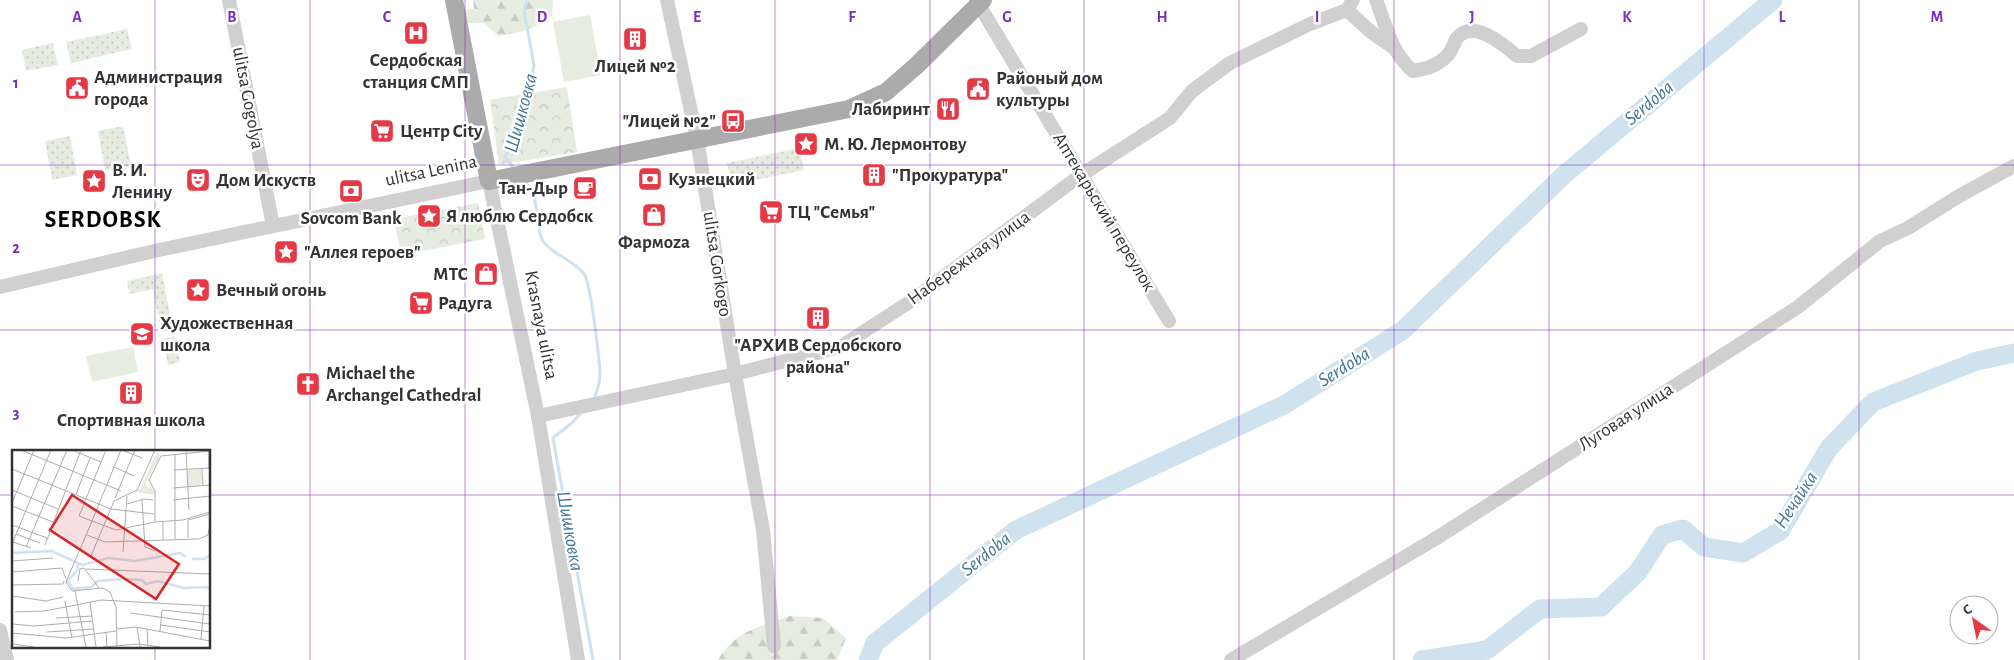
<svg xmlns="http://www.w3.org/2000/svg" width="2014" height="660" viewBox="0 0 2014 660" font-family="'Alegreya Sans',sans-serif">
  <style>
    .grass { fill: url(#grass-dots) }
    .forest { fill: url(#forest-firs) }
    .park { fill: url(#park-crowns) }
    .pitch { fill: #e6ecdf }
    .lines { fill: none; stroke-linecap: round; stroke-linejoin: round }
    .stream { stroke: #cfe2ee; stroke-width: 3 }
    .river { stroke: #cfe2ee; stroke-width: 19 }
    .minor { stroke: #d0d0d0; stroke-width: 14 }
    .major { stroke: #ababab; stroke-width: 18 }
    .grid { fill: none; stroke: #7b2cbf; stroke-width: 1; stroke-opacity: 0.55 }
    .labels { text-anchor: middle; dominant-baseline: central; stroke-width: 5; stroke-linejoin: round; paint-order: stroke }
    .poi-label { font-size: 19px; font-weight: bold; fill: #333; stroke: #fff; text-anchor: start }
    .street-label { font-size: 19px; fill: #333; stroke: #fff }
    .water-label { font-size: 20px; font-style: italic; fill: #3f7597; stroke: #fff }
    .district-label { font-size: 24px; font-weight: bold; letter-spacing: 1px; fill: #000; stroke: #fff }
    .inset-river { fill: none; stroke: #cfe2ee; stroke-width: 2.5 }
    .inset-road { fill: none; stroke: #adadad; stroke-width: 1 }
    .view { fill: #d62828; fill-opacity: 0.15; stroke: #d62828; stroke-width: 2.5 }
    .inset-edge { fill: none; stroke: #333; stroke-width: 2.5 }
    .grid-label { font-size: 16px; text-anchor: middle; font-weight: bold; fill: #7b2cbf; stroke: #fff; stroke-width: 5; stroke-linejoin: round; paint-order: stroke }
  </style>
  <defs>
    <pattern id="grass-dots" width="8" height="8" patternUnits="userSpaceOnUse" patternTransform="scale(1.25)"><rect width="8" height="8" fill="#e6ecdf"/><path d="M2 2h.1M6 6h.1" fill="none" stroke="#c6cbc0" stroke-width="1.8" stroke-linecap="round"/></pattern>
    <pattern id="forest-firs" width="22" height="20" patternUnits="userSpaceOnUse" patternTransform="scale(1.25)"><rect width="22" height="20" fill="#e6ecdf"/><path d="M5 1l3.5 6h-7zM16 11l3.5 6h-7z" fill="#c6cbc0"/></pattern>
    <pattern id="park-crowns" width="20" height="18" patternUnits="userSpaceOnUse" patternTransform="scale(1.25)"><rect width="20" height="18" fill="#e6ecdf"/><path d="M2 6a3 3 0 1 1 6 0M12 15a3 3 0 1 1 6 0" fill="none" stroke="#c6cbc0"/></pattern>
  </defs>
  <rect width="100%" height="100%" fill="#fff"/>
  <g class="grass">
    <path d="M 127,29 L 132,49 L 71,63 L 66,42 Z"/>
    <path d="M 53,43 L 58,65 L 26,71 L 22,50 Z"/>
    <path d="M 123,126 L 131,166 L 105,170 L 98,131 Z"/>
    <path d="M 70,136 L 77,175 L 52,180 L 45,141 Z"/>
    <path d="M 799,148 L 804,170 L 732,185 L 727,163 Z"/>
    <path d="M 162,273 L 171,320 L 159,322 L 153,289 L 129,294 L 127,281 Z"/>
    <path d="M 175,336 L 180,362 L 168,365 L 163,339 Z"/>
  </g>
  <g class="forest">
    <path d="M 473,0 L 553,0 L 552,16 C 535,29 520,33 499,36 L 483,23 L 466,23 L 464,10 L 474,9 Z"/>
    <path d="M 790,616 L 823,618 L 846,638 L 837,660 L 718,660 C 736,630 758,628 790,616 Z"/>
  </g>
  <g class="park">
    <path d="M 567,87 L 577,152 L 499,165 L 490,100 Z"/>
    <path d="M 478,203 L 485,239 L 401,255 L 394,219 Z"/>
  </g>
  <g class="pitch">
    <path d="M 590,15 L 601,75 L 564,82 L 553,22 Z"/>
    <path d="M 133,347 L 138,372 L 92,382 L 86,356 Z"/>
  </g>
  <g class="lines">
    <g class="stream">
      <path d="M 513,167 L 505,157 L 527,103 L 534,65 L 524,11 L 527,0"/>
      <path d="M 526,183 C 541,201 534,217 541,237 C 546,252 573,259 584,274 C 591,284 599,357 600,373 C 600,380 598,389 595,396"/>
      <path d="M 580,414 L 573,422 L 553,438 L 593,660"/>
    </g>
    <g class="river">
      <path d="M 868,660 L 875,643 L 1016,530 L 1284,405 L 1402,331 L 1565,174 L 1773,0"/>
      <path d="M 1422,660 L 1487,650 L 1540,609 L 1601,607 L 1638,572 L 1662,535 L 1683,529 L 1704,547 L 1743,553 L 1780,531 L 1829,448 L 1873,402 L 1977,361 L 2014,353"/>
    </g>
    <g class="minor">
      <path d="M 229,0 L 273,226"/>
      <path d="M 667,0 L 697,139 L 735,374 L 763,530 L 774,646"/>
      <path d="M 976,0 L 1169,321"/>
      <path d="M 1376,0 C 1386,25 1391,53 1413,71 C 1427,69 1441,65 1450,52 C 1453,48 1454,42 1457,38 C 1473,18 1504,45 1517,56 L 1531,56 L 1581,29"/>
      <path d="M 1347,10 L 1371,32 L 1394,48"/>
      <path d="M 0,287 L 159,250 L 489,181 L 538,416 L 578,660"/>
      <path d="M 538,416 L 735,374 L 840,347 L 911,301 L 1081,175 L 1170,118 L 1192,91 L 1230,63 L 1310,24 L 1347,10 L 1353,0"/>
      <path d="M 0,630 L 7,660"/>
      <path d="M 1231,660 L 1435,539 L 1798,307 L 1880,241 L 1908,228 L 1959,196 L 2014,166"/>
    </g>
    <path class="major" d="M 454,0 L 489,181 L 849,109 L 886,92 L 916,66 L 983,0"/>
  </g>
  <path class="grid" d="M 155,0 L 155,451M 310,0 L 310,660M 465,0 L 465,660M 620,0 L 620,660M 775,0 L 775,660M 930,0 L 930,660M 1084,0 L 1084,660M 1239,0 L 1239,660M 1394,0 L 1394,660M 1549,0 L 1549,660M 1704,0 L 1704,660M 1859,0 L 1859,660M 0,165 L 2014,165M 0,330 L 2014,330M 0,495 L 14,495M 209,495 L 2014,495M 155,646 L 155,660"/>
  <defs>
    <symbol id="hospital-square" viewBox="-11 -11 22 22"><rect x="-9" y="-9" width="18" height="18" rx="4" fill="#e63946" stroke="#fff"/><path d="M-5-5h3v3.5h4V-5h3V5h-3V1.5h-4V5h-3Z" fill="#fff"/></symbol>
    <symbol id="building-square" viewBox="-11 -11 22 22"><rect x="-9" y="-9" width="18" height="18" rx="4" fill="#e63946" stroke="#fff"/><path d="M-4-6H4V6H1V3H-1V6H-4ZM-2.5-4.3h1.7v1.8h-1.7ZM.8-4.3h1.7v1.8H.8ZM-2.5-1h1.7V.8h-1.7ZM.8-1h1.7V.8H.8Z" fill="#fff"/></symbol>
    <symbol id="civic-square" viewBox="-11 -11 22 22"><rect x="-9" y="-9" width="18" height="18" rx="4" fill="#e63946" stroke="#fff"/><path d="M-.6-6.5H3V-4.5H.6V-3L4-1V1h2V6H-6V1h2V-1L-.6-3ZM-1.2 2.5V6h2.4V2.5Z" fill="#fff"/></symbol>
    <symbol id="restaurant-square" viewBox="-11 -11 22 22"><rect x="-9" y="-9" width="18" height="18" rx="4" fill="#e63946" stroke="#fff"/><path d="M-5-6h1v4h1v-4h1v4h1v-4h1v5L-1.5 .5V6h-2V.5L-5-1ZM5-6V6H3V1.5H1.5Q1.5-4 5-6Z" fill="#fff"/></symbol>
    <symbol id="bus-square" viewBox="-11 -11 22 22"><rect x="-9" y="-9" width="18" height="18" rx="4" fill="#e63946" stroke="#fff"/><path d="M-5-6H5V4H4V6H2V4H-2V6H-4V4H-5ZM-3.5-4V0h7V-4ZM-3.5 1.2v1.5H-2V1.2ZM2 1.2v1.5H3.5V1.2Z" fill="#fff"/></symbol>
    <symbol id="supermarket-square" viewBox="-11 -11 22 22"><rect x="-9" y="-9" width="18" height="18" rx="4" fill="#e63946" stroke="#fff"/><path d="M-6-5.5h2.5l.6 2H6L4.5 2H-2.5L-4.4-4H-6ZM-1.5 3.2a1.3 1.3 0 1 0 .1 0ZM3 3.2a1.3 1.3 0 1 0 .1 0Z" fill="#fff"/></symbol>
    <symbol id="sight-square" viewBox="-11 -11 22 22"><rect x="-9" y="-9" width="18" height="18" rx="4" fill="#e63946" stroke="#fff"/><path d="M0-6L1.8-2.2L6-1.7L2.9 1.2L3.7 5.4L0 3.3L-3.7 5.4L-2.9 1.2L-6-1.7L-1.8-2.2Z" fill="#fff"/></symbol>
    <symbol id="bank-square" viewBox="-11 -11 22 22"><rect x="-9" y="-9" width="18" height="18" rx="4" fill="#e63946" stroke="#fff"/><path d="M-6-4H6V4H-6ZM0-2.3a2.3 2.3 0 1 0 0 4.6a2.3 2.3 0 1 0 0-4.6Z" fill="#fff"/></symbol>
    <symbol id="theatre-square" viewBox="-11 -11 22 22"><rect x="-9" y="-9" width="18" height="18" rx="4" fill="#e63946" stroke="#fff"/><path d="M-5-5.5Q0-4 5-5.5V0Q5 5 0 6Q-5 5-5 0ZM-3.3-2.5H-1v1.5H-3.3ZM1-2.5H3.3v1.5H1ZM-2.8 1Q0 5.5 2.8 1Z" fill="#fff"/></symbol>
    <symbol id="cafe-square" viewBox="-11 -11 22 22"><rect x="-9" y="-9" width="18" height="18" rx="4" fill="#e63946" stroke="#fff"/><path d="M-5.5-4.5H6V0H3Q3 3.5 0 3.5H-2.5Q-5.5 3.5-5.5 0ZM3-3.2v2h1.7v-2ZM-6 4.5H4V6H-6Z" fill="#fff"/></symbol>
    <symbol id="shop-square" viewBox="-11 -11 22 22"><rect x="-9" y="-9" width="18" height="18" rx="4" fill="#e63946" stroke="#fff"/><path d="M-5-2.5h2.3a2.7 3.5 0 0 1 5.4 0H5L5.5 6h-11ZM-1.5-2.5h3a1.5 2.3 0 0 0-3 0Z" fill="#fff"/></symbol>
    <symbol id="school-square" viewBox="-11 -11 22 22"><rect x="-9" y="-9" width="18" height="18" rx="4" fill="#e63946" stroke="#fff"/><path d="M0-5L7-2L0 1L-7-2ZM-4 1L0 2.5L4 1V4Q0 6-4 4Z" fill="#fff"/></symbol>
    <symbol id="church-square" viewBox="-11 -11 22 22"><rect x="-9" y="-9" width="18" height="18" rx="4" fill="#e63946" stroke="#fff"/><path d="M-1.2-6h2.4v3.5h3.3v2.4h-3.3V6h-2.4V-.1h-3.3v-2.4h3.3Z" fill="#fff"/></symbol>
  </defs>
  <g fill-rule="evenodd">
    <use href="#hospital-square" x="402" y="19" width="28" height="28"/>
    <use href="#building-square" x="621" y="25" width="28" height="28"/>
    <use href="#civic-square" x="63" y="74" width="28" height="28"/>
    <use href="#civic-square" x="964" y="75" width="28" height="28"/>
    <use href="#restaurant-square" x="934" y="95" width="28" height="28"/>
    <use href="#bus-square" x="719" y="107" width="28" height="28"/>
    <use href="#supermarket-square" x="368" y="117" width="28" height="28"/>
    <use href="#sight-square" x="792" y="130" width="28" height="28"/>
    <use href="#building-square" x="860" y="161" width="28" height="28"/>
    <use href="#bank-square" x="636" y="165" width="28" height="28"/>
    <use href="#theatre-square" x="184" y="166" width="28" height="28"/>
    <use href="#sight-square" x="80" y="167" width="28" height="28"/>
    <use href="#cafe-square" x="571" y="174" width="28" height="28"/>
    <use href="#bank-square" x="337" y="177" width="28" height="28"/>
    <use href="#supermarket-square" x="757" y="198" width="28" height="28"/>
    <use href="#shop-square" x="640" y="201" width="28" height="28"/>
    <use href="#sight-square" x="415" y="202" width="28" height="28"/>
    <use href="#sight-square" x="272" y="238" width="28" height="28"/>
    <use href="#shop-square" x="472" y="260" width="28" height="28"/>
    <use href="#sight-square" x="184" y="276" width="28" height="28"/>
    <use href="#supermarket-square" x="407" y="289" width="28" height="28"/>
    <use href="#building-square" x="804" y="304" width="28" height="28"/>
    <use href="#school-square" x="128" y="320" width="28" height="28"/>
    <use href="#church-square" x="294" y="370" width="28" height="28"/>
    <use href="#building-square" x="117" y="379" width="28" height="28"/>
  </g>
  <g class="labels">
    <g class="poi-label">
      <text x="416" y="60" text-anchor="middle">Сердобская<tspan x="416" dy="22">станция СМП</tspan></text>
      <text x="635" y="66" text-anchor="middle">Лицей №2</text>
      <text x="94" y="77">Администрация<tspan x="94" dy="22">города</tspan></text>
      <text x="996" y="78">Районый дом<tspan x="996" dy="22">культуры</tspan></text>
      <text x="930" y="109" text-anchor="end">Лабиринт</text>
      <text x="716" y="121" text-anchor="end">"Лицей №2"</text>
      <text x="400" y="131">Центр City</text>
      <text x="824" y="144">М. Ю. Лермонтову</text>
      <text x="112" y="170">В. И.<tspan x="112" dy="22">Ленину</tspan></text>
      <text x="892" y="175">"Прокуратура"</text>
      <text x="668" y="179">Кузнецкий</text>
      <text x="216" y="180">Дом Искуств</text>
      <text x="568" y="188" text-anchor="end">Тан-Дыр</text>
      <text x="788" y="212">ТЦ "Семья"</text>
      <text x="446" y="216">Я люблю Сердобск</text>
      <text x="351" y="218" text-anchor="middle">Sovcom Bank</text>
      <text x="654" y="242" text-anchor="middle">Фармоzа</text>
      <text x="304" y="252">"Аллея героев"</text>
      <text x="468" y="274" text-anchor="end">МТС</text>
      <text x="216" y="290">Вечный огонь</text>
      <text x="438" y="303">Радуга</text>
      <text x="160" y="323">Художественная<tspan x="160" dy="22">школа</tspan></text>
      <text x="818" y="345" text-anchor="middle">"АРХИВ Сердобского<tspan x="818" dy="22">района"</tspan></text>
      <text x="326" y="373">Michael the<tspan x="326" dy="22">Archangel Cathedral</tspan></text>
      <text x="131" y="420" text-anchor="middle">Спортивная школа</text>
    </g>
    <g class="street-label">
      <text transform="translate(248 98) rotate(79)">ulitsa Gogolya</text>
      <text transform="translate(431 171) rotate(-12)">ulitsa Lenina</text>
      <text transform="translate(1104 212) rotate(59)">Аптекарьский переулок</text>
      <text transform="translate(969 258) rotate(-36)">Набережная улица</text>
      <text transform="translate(717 264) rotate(81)">ulitsa Gorkogo</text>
      <text transform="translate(541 325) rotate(79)">Krasnaya ulitsa</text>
      <text transform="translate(1626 417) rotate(-33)">Луговая улица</text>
    </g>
    <g class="water-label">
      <text transform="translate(1649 103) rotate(-40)">Serdoba</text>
      <text transform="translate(521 113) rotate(-75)">Шишковка</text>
      <text transform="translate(1344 367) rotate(-32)">Serdoba</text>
      <text transform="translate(1796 500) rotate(-57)">Нечайка</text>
      <text transform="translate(570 531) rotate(80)">Шишковка</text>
      <text transform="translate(986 554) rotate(-39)">Serdoba</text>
    </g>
    <g class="district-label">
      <text x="103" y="220">SERDOBSK</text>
    </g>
  </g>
  <g transform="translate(12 450)">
    <rect width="198" height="198" fill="#fff"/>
    <path d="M 145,2 L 148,6 L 134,31 L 135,37 L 141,39 L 144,45 L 123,42 L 129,38 Z" fill="#e6ecdf"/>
    <path d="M 189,19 L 190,35 L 176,36 L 175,20 Z" fill="#e6ecdf"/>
    <path class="inset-river" d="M 0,103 L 40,101 L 70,115 L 96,108 L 123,111 L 168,103 L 174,107M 180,109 L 192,109 L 198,105M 65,114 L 66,119 L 56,131 L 61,139 L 79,137 L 86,131 L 113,129 L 130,130 L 134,134 L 146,131 L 171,138 L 195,137 L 198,140"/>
    <path class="inset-road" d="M 9,0 L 109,41M 60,0 L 89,12M 94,0 L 67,66 L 80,71 L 54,132 L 60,141 L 90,138 L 98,142 L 104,157 L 105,197M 109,0 L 80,71 L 104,80 L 143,72 L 171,70 L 198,62M 110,0 L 130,8M 174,0 L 177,60M 197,0 L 197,19M 163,4 L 163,89M 102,17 L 122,26M 0,19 L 99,59 L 142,64M 190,19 L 191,36M 162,20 L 198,18M 161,38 L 198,35M 0,40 L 46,59M 64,44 L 78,8M 103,48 L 123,0M 130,50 L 133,97 L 143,101M 161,50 L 198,46M 0,53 L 22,0M 115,54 L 132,49 L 141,50M 0,56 L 41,72M 176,70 L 198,64M 176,70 L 176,88M 143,72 L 143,41 L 137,30 L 149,6 L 198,1M 0,75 L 35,88M 4,84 L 28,93M 75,85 L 93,92 L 187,89 L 196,85 L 198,74M 151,90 L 151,72M 1,92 L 19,98M 0,94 L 39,0M 33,95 L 69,0M 14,97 L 55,0M 111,102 L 115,46M 79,106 L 102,51 L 125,40 L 143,0M 0,111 L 41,108M 74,119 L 198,124M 0,122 L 50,118 L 54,129M 66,131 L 68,119 L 72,118 L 87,138M 0,135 L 51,134 L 52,131M 63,141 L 74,197M 0,146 L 34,151 L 51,147M 53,151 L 60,188M 78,152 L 84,197M 3,162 L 33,161 L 89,150 L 198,156M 118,163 L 198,174M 44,168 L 80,166M 0,174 L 22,176 L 81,171M 149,175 L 198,182M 125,177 L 128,197M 104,179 L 124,177 L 198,191M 135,179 L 136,196M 148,181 L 150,160 L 198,165M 35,182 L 82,179M 94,182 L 95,197M 0,183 L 54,188 L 104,181M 189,189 L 192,156M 0,194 L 22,197M 91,197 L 127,194 L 148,197"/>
    <path class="view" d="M 60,45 L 167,114 L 144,149 L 38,80 Z"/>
    <rect width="198" height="198" class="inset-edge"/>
  </g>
  <g class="grid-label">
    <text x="77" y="22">A</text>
    <text x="232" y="22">B</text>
    <text x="387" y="22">C</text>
    <text x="542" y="22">D</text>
    <text x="697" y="22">E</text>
    <text x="852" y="22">F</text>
    <text x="1007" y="22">G</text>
    <text x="1162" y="22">H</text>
    <text x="1317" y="22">I</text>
    <text x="1472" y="22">J</text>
    <text x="1627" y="22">K</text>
    <text x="1782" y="22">L</text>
    <text x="1937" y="22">M</text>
    <text x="16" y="88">1</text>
    <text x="16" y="253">2</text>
    <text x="16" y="418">3</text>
  </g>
  <g transform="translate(1974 620) rotate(327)"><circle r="24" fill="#ffffff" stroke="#adadad"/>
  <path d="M0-4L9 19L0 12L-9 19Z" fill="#e63946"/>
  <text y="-8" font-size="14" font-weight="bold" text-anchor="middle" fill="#333333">С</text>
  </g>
</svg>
